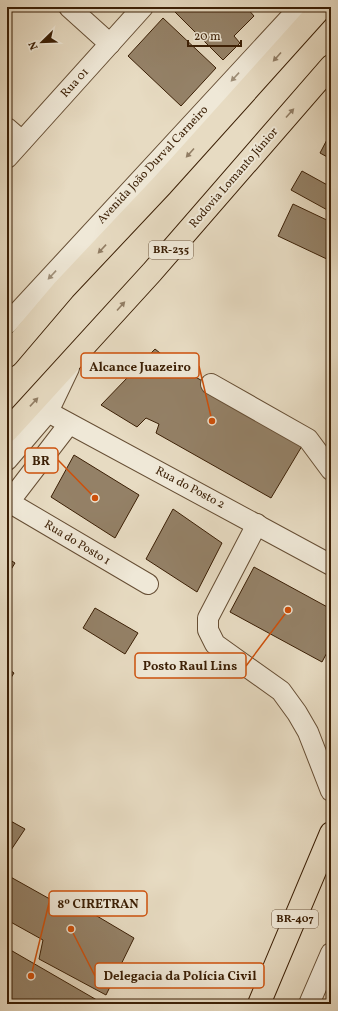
<svg xmlns="http://www.w3.org/2000/svg" width="338" height="1011" viewBox="0 0 338 1011" font-family="Vollkorn,serif">
  <style>
    .building { fill: #948167; stroke: #3b1f05 }
    .lines { fill: none; stroke-linecap: round; stroke-linejoin: round }
    .minor-casing { stroke: #664e34; stroke-width: 22 }
    .highway-casing { stroke: #3b1f05; stroke-width: 24 }
    .minor { stroke: #efe8d7; stroke-width: 20 }
    .highway { stroke: #e7dbc2; stroke-width: 22 }
    .oneway { fill: #917d64 }
    .oneway2 { fill: #9e8e78 }
    .labels { text-anchor: middle; dominant-baseline: central; stroke-width: 4; stroke-linejoin: round; paint-order: stroke }
    .shield { fill: #efe8d7; stroke: #715b44; stroke-width: 1 }
    .shield-label { font-size: 11px; font-weight: bold; fill: #3b1f05 }
    .street-label { font-size: 12px; fill: #3b1f05; stroke: #efe8d7 }
    .leader { fill: none; stroke: #ce500b; stroke-width: 1.5 }
    .callout-dot { fill: #ce500b; stroke: #efe8d7; stroke-width: 1.5 }
    .callout { fill: #efe8d7; stroke: #ce500b; stroke-width: 1.5 }
    .callout-label { font-size: 13px; text-anchor: middle; font-weight: bold; fill: #3b1f05 }
  </style>
  <rect width="100%" height="100%" fill="#e7dbc2"/>
  <filter id="stains"><feTurbulence type="fractalNoise" baseFrequency=".005" numOctaves="4"/><feColorMatrix values="0 0 0 0 .2 0 0 0 0 .09 0 0 0 0 .02 0 0 0 .5 -.17"/></filter>
  <radialGradient id="worn" r=".72"><stop offset=".6" stop-color="#630" stop-opacity="0"/><stop offset="1" stop-color="#630" stop-opacity=".3"/></radialGradient>
  <g class="building">
    <path d="M 246,7 L 254,16 L 234,36 L 240,43 L 223,60 L 171,8 Z"/>
    <path d="M 163,18 L 216,68 L 181,106 L 128,56 Z"/>
    <path d="M 331,132 L 331,159 L 320,153 Z"/>
    <path d="M 302,171 L 331,187 L 331,212 L 291,190 Z"/>
    <path d="M 293,204 L 331,222 L 331,261 L 278,236 Z"/>
    <path d="M 155,349 L 175,365 L 305,441 L 271,498 L 156,433 L 159,424 L 146,418 L 137,427 L 101,405 Z"/>
    <path d="M 74,455 L 139,495 L 115,538 L 51,497 Z"/>
    <path d="M 173,509 L 222,543 L 197,592 L 146,559 Z"/>
    <path d="M 7,558 L 15,563 L 7,576 Z"/>
    <path d="M 254,567 L 331,609 L 331,645 L 322,662 L 230,612 Z"/>
    <path d="M 95,608 L 138,633 L 125,654 L 83,628 Z"/>
    <path d="M 7,668 L 14,673 L 7,684 Z"/>
    <path d="M 7,819 L 25,829 L 7,856 Z"/>
    <path d="M 7,875 L 73,912 L 75,903 L 134,938 L 106,995 L 39,959 L 43,940 L 7,920 Z"/>
    <path d="M 7,948 L 102,1003 L 102,1004 L 7,1004 Z"/>
  </g>
  <g class="lines">
    <defs>
      <g id="minor">
        <path d="M 69,7 L 110,44"/>
        <path d="M 7,128 L 22,141"/>
        <path d="M 7,158 L 143,7"/>
        <path d="M 7,324 L 300,7"/>
        <path d="M 211,384 L 308,439 L 331,470"/>
        <path d="M 48,412 L 331,565"/>
        <path d="M 7,460 L 48,412 L 69,368"/>
        <path d="M 7,501 L 148,584"/>
        <path d="M 9,502 L 69,424"/>
        <path d="M 257,524 L 208,618 L 208,630 L 215,644 L 281,691 L 297,713 L 308,732 L 331,791"/>
        <path d="M 309,1004 L 331,953"/>
      </g>
      <g id="highway">
        <path d="M 7,356 L 64,289 L 162,185 L 322,7"/>
        <path d="M 7,431 L 152,272 L 331,66"/>
        <path d="M 259,1004 L 331,833"/>
      </g>
    </defs>
    <use href="#minor" class="minor-casing"/>
    <use href="#highway" class="highway-casing"/>
    <use href="#minor" class="minor"/>
    <use href="#highway" class="highway"/>
  </g>
  <defs><path id="oneway-solid" d="M-6-.8H1V-3.2L6.5 0L1 3.2V.8H-6Z"/></defs>
  <g class="oneway">
    <use href="#oneway-solid" transform="translate(277 57) rotate(132)"/>
    <use href="#oneway-solid" transform="translate(290 113) rotate(-48)"/>
    <use href="#oneway-solid" transform="translate(190 153) rotate(132)"/>
    <use href="#oneway-solid" transform="translate(102 249) rotate(133)"/>
    <use href="#oneway-solid" transform="translate(121 306) rotate(-48)"/>
    <use href="#oneway-solid" transform="translate(34 402) rotate(-47)"/>
  </g>
  <g class="oneway2">
    <use href="#oneway-solid" transform="translate(235 77) rotate(133)"/>
    <use href="#oneway-solid" transform="translate(52 275) rotate(133)"/>
  </g>
  <g class="labels">
    <g class="shield">
      <rect x="149" y="241" width="44" height="18" rx="3"/>
      <rect x="272" y="910" width="46" height="18" rx="3"/>
    </g>
    <g class="shield-label">
      <text x="171" y="250">BR-235</text>
      <text x="295" y="919">BR-407</text>
    </g>
    <g class="street-label">
      <text transform="translate(75 83) rotate(-48)">Rua 01</text>
      <text transform="translate(153 165) rotate(-47)">Avenida João Durval Carneiro</text>
      <text transform="translate(234 178) rotate(-49)">Rodovia Lomanto Júnior</text>
      <text transform="translate(190 488) rotate(28)">Rua do Posto 2</text>
      <text transform="translate(77 543) rotate(31)">Rua do Posto 1</text>
    </g>
  </g>
  <path class="leader" d="M212 421L199 366M95 498L58 460M288 610L246 666M31 976L49 903M71 929L95 976"/>
  <g class="callout-dot">
    <circle cx="212" cy="421" r="4"/>
    <circle cx="95" cy="498" r="4"/>
    <circle cx="288" cy="610" r="4"/>
    <circle cx="31" cy="976" r="4"/>
    <circle cx="71" cy="929" r="4"/>
  </g>
  <g class="callout">
    <rect x="81" y="353" width="118" height="25" rx="4"/>
    <rect x="25" y="448" width="33" height="25" rx="4"/>
    <rect x="135" y="653" width="111" height="25" rx="4"/>
    <rect x="49" y="891" width="98" height="25" rx="4"/>
    <rect x="95" y="963" width="169" height="25" rx="4"/>
  </g>
  <g class="callout-label">
    <text x="140" y="371">Alcance Juazeiro</text>
    <text x="41" y="465">BR</text>
    <text x="190" y="670">Posto Raul Lins</text>
    <text x="98" y="908">8º CIRETRAN</text>
    <text x="180" y="980">Delegacia da Polícia Civil</text>
  </g>
  <rect width="338" height="1011" fill="none" stroke="#e7dbc2" stroke-width="24"/>
  <rect x="8" y="8" width="322" height="995" fill="none" stroke="#3b1f05" stroke-width="2"/>
  <rect x="12" y="12" width="314" height="987" fill="none" stroke="#3b1f05"/>
  <g transform="translate(42 42) rotate(247)" stroke="#efe8d7" stroke-width="3" paint-order="stroke">
  <path d="M0-3L7 15L0 10L-7 15Z" fill="#3b1f05"/>
  <text y="-6" font-size="11" font-weight="bold" text-anchor="middle" fill="#3b1f05">N</text>
  </g>
  <path d="M188 40v6h53v-6" fill="none" stroke="#3b1f05" stroke-width="2"/>
  <text x="194" y="40" font-size="12" fill="#3b1f05" stroke="#efe8d7" stroke-width="3" paint-order="stroke">20 m</text>
  <rect width="100%" height="100%" filter="url(#stains)"/>
  <rect width="100%" height="100%" fill="url(#worn)"/>
</svg>
